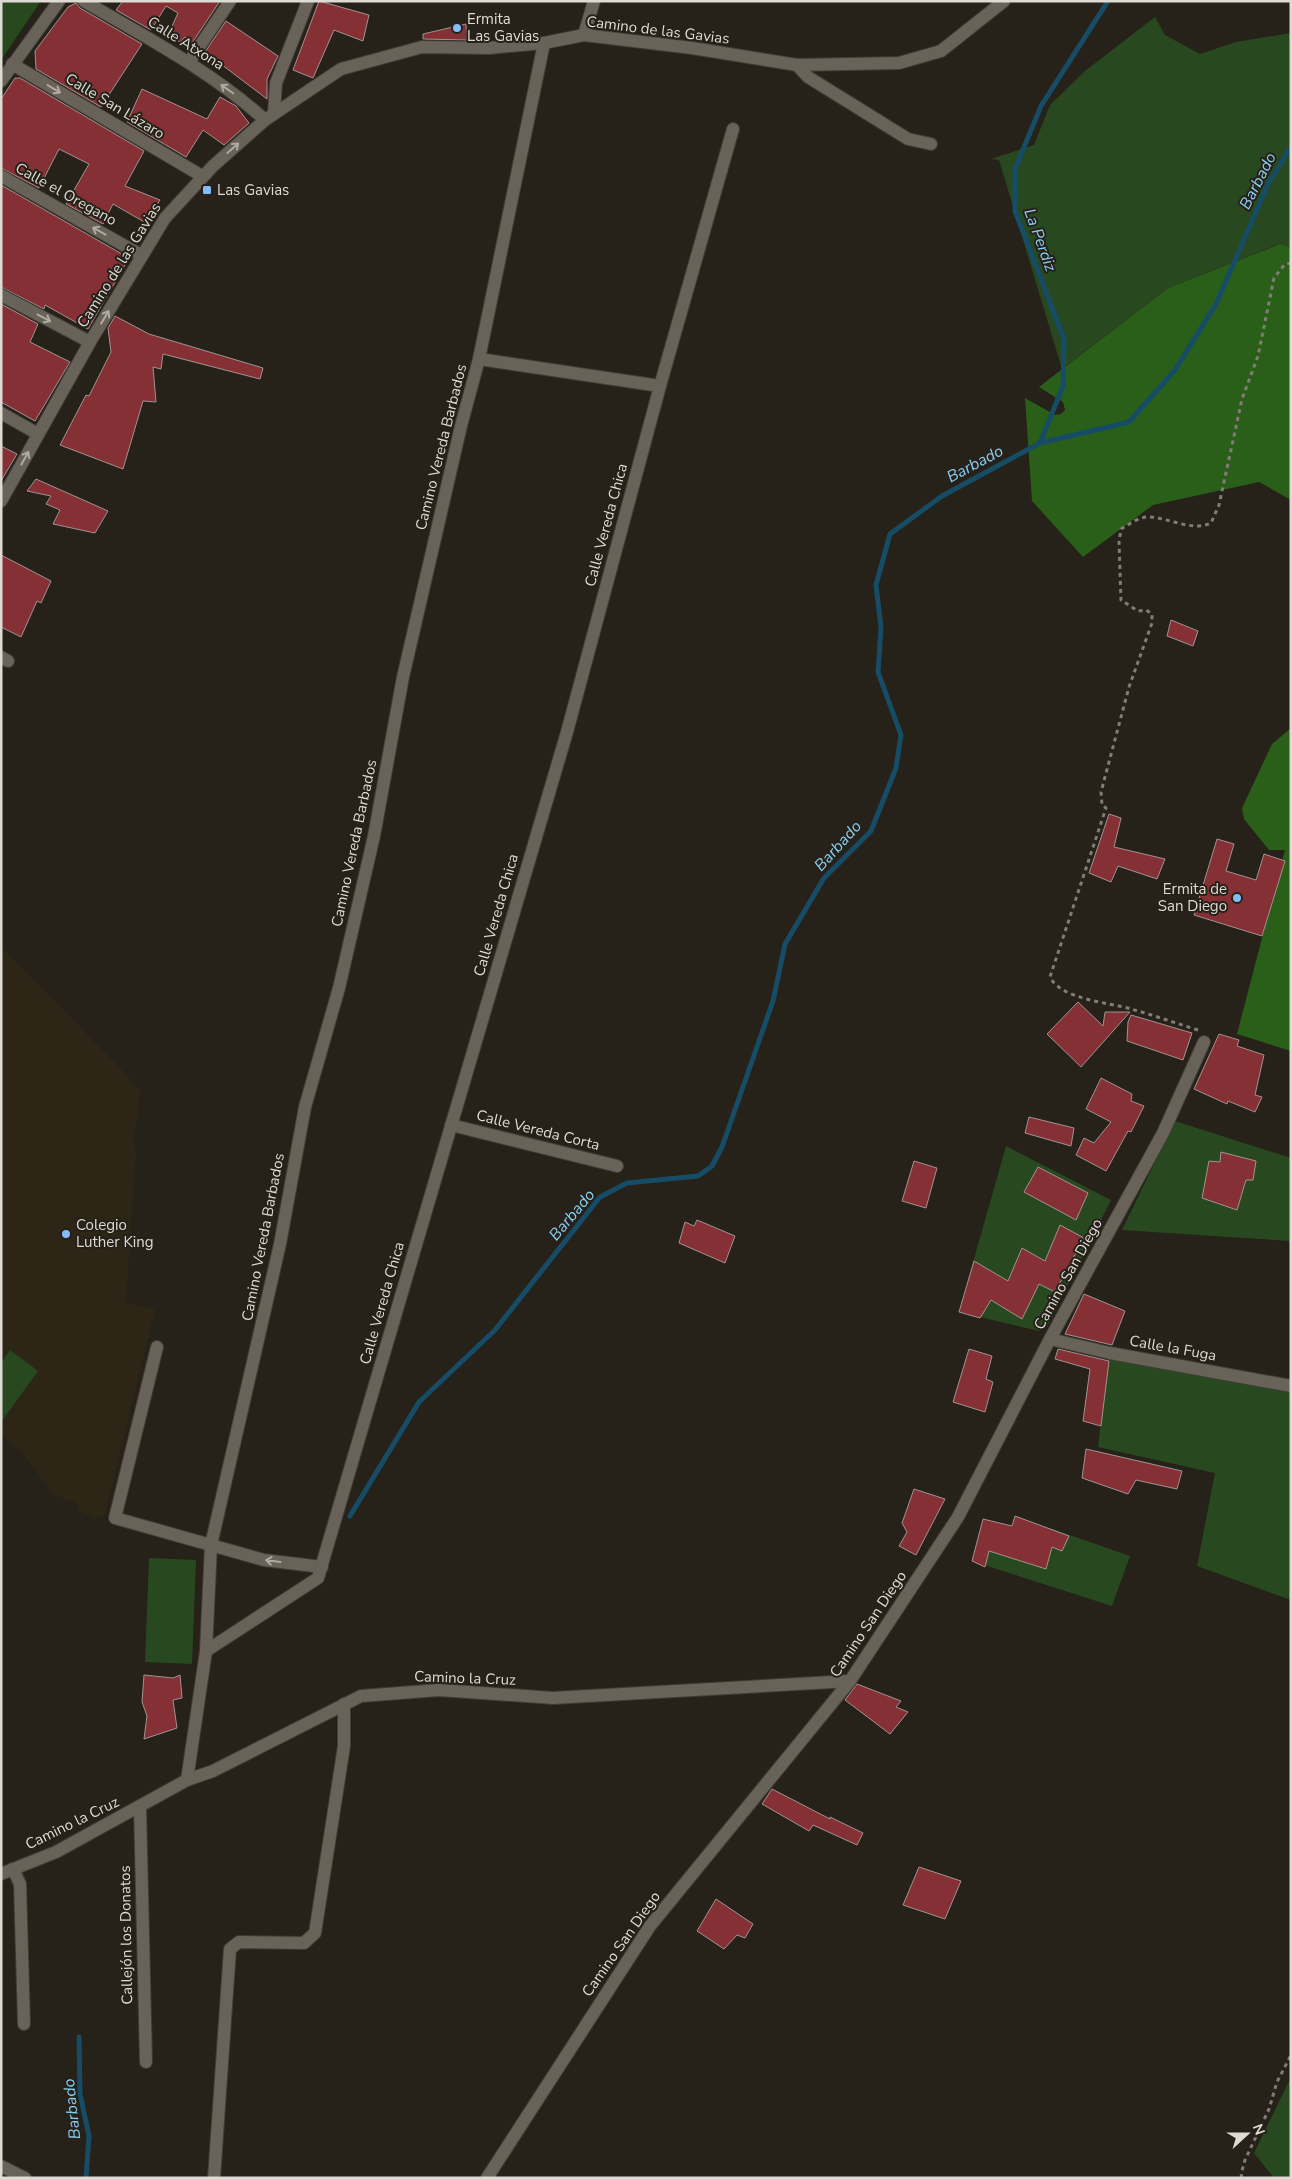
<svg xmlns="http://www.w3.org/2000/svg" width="1292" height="2179" viewBox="0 0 1292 2179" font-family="'Nunito Sans',sans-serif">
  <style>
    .built { fill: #2d2617 }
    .green { fill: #28491f }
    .forest { fill: #2a5f1a }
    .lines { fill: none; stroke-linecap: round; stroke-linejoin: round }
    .stream { stroke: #164c65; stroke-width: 5 }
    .building { fill: #853035; stroke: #a19392 }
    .minor-casing { stroke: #413d36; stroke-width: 14 }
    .path { stroke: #817d76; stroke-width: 3; stroke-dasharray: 4 4; stroke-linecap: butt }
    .minor { stroke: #686258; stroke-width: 12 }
    .oneway { stroke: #afaba3 }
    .poi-dot { fill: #86bbfb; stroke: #262119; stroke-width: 2 }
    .labels { text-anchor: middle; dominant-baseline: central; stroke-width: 4; stroke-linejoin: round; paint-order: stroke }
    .poi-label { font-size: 15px; fill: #dedbd5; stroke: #262119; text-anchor: start }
    .street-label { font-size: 15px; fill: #dedbd5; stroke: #262119 }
    .water-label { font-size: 16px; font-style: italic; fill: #89cff4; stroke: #262119 }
  </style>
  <rect width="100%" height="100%" fill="#262119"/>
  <path class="built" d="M 1,947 L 130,1078 L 129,1081 L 141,1090 L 133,1142 L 136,1149 L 126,1303 L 155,1309 L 105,1514 L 95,1518 L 79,1511 L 77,1503 L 52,1494 L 26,1457 L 1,1434 Z"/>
  <g class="green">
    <path d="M 1,1 L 41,1 L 1,60 Z"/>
    <path d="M 1155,17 L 1165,35 L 1200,54 L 1236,42 L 1291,33 L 1291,248 L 1279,244 L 1168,288 L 1062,369 L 999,160 L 991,159 L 1034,145 L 1050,105 L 1085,71 Z"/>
    <path d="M 1175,1121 L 1291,1158 L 1291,1241 L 1122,1230 Z"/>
    <path d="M 1006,1146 L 1111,1200 L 1047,1327 L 1039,1331 L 959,1312 Z"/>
    <path d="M 10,1350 L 38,1371 L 1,1422 L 1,1363 Z"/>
    <path d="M 1110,1353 L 1291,1387 L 1291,1600 L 1197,1566 L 1215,1473 L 1098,1447 Z"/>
    <path d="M 1015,1516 L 1130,1556 L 1112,1606 L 972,1561 L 983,1519 L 1012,1526 Z"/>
    <path d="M 149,1558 L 196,1560 L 192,1664 L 145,1662 Z"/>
    <path d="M 1291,2077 L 1291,2178 L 1274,2178 L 1254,2153 Z"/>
  </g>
  <g class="forest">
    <path d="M 1280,244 L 1291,248 L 1291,500 L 1259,482 L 1153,505 L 1083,557 L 1032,501 L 1025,398 L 1055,415 L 1061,414 L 1065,410 L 1063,402 L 1039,387 L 1168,288 Z"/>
    <path d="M 1291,728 L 1291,1051 L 1237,1034 L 1285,850 L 1269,850 L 1244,819 L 1242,808 L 1272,744 Z"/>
  </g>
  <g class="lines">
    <g class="stream">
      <path d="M 1040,443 L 1063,386 L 1064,339 L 1015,211 L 1015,169 L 1041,106 L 1108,1"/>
      <path d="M 350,1516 L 419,1402 L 495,1330 L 600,1197 L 627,1183 L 698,1176 L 712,1166 L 722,1147 L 773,1001 L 785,944 L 824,878 L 871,831 L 896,768 L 901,735 L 878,672 L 881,628 L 876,585 L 890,534 L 942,496 L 1040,443 L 1129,422 L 1175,370 L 1216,304 L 1268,184 L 1291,147"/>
      <path d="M 79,2037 L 80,2094 L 89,2136 L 86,2178"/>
    </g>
  </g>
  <g class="building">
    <path d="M 123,1 L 220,1 L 192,43 L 185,37 L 180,42 L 168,35 L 178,13 L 166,6 L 151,30 L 116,10 Z"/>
    <path d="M 319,1 L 369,15 L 363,41 L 334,30 L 313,78 L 293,70 Z"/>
    <path d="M 76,3 L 80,8 L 142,44 L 101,107 L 36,69 L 35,51 L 68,7 Z"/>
    <path d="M 226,21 L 278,56 L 267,79 L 267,99 L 205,52 Z"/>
    <path d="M 466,24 L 467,40 L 423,39 L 423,34 Z"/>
    <path d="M 15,78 L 20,78 L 144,151 L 125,186 L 160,200 L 146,223 L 113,204 L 103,224 L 66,204 L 89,164 L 59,149 L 39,188 L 1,168 L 1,99 Z"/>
    <path d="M 142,89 L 207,119 L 220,97 L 236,106 L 249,123 L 224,145 L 203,130 L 186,157 L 127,122 Z"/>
    <path d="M 1,185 L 129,258 L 88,329 L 45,305 L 44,309 L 1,287 Z"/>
    <path d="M 1,304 L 38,324 L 30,342 L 70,362 L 35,421 L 1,402 Z"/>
    <path d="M 115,316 L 149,334 L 263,368 L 260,379 L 163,354 L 161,369 L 153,367 L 156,402 L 143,401 L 123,469 L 60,445 L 86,395 L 89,396 L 111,352 L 108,328 Z"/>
    <path d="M 1,446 L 17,454 L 1,481 Z"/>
    <path d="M 36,479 L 108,511 L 95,533 L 53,524 L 60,510 L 46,504 L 51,496 L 27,491 Z"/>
    <path d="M 1,555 L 51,581 L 41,603 L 37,601 L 21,637 L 1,627 Z"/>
    <path d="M 1171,620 L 1198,631 L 1193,646 L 1167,636 Z"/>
    <path d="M 1109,814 L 1121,818 L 1114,847 L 1165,859 L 1157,879 L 1118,866 L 1111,882 L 1089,873 Z"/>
    <path d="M 1217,839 L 1234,844 L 1226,871 L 1256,880 L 1264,854 L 1285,861 L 1262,936 L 1194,915 Z"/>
    <path d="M 1078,1002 L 1103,1026 L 1105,1012 L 1130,1012 L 1081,1067 L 1047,1034 Z"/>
    <path d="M 1131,1015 L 1192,1033 L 1183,1060 L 1127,1041 L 1128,1022 Z"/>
    <path d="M 1219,1034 L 1239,1040 L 1237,1046 L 1264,1055 L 1255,1095 L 1262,1097 L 1255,1112 L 1228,1101 L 1227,1104 L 1194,1089 Z"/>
    <path d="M 1101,1078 L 1132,1094 L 1131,1101 L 1144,1106 L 1131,1132 L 1128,1131 L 1106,1171 L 1076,1155 L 1084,1138 L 1094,1143 L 1111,1122 L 1086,1109 Z"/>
    <path d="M 1029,1117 L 1074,1128 L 1071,1146 L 1025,1133 Z"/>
    <path d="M 1221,1152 L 1256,1161 L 1253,1180 L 1246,1180 L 1237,1210 L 1202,1198 L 1209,1161 L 1220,1162 Z"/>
    <path d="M 914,1161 L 937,1168 L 926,1208 L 902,1201 Z"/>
    <path d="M 1038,1167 L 1088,1193 L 1076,1220 L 1024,1192 Z"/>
    <path d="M 697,1220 L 735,1236 L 725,1263 L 679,1243 L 685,1222 L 694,1226 Z"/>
    <path d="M 1060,1225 L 1084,1238 L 1055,1292 L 1039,1284 L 1022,1319 L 991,1300 L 980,1318 L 959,1312 L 974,1261 L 1008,1281 L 1022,1248 L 1045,1261 Z"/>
    <path d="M 1084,1294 L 1125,1311 L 1112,1345 L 1065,1334 Z"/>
    <path d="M 969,1349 L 992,1356 L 986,1379 L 993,1382 L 985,1412 L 953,1402 Z"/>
    <path d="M 1058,1349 L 1109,1361 L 1101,1426 L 1083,1421 L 1090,1369 L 1055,1359 Z"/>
    <path d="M 1086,1449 L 1182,1471 L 1177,1489 L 1136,1480 L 1128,1494 L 1082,1478 Z"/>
    <path d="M 914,1489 L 945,1499 L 916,1555 L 899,1546 L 907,1532 L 902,1523 Z"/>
    <path d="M 1015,1516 L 1069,1536 L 1062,1551 L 1052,1547 L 1046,1569 L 989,1551 L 985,1567 L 972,1561 L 983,1519 L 1012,1526 Z"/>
    <path d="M 144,1675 L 173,1678 L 180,1675 L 182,1698 L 173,1700 L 177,1728 L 144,1739 L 147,1716 L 142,1702 Z"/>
    <path d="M 857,1684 L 901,1701 L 896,1707 L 908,1712 L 890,1734 L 845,1700 Z"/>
    <path d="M 772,1789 L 830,1819 L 830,1817 L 863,1833 L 857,1845 L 813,1825 L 809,1831 L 762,1804 Z"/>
    <path d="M 919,1867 L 961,1881 L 945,1919 L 903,1905 Z"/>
    <path d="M 716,1899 L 753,1924 L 745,1938 L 737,1935 L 724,1949 L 697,1931 Z"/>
  </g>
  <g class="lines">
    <defs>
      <g id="minor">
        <path d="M 84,1 C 147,38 211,71 265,120"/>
        <path d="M 584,35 L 594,1"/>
        <path d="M 189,62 L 230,1"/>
        <path d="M 12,64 L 202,176"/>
        <path d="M 797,65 L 808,77 L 908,139 L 931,144"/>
        <path d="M 1,81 L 59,1"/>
        <path d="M 274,113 L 276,83 L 308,1"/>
        <path d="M 1,176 L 141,255"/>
        <path d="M 1,295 L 90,342"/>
        <path d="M 479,359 L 660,386"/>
        <path d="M 1,413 L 38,434"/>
        <path d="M 1,501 L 90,342 L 165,218 L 213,166 L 265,120 L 341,69 L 422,47 L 489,48 L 544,43 L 584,35 L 692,48 L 797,65 L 899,63 L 941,51 L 1004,1"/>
        <path d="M 1,657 L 8,661"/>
        <path d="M 451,1125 L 617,1166"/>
        <path d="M 1050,1339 L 1110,1353 L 1291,1386"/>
        <path d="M 157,1347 L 115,1518 L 264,1560 L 322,1567"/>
        <path d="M 206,1651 L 318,1578 L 567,732 L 660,386 L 733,129"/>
        <path d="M 187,1780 L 206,1651 L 211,1545 L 280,1244 L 305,1107 L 339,988 L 374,836 L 403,677 L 461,426 L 479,359 L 544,43"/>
        <path d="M 140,1807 L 146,2062"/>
        <path d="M 13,1869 L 20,1884 L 24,2024"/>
        <path d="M 1,1874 L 56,1852 L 187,1780 L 213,1771 L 361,1696 L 439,1690 L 553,1698 L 850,1681"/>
        <path d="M 1,2166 L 25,2178"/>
        <path d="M 214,2178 L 230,1949 L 239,1942 L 304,1943 L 315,1933 L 344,1746 L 344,1704"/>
        <path d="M 487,2178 L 650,1926 L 850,1681 L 958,1517 L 1050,1339 L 1163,1133 L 1204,1042"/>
      </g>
    </defs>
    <use href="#minor" class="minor-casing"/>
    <g class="path">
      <path d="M 1198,1030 C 1175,1023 1153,1015 1131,1009 C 1108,1002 1062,1000 1050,977 L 1106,808 L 1102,805 L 1101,792 L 1129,687 L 1152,623 L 1152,614 L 1146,610 L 1138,611 L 1121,600 L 1119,542 L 1121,529 C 1130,524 1140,516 1150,517 C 1169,518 1193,532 1211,523 L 1219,505 L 1242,399 L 1258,356 L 1274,278 L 1285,264 L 1291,263"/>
      <path d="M 1242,2178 L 1241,2174 L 1245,2160 L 1269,2109 L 1277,2082 L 1291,2055"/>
    </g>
    <use href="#minor" class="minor"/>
  </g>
  <defs><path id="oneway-shaft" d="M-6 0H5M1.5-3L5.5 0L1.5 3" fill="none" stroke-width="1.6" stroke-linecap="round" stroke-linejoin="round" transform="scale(1.25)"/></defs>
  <g class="oneway">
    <use href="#oneway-shaft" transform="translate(54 89) rotate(31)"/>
    <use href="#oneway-shaft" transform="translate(227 89) rotate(-145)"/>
    <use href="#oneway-shaft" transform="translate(233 148) rotate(-41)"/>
    <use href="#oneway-shaft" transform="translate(99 231) rotate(-151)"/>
    <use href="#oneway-shaft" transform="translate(105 317) rotate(-59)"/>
    <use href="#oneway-shaft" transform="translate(44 318) rotate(28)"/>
    <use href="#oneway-shaft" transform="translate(25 458) rotate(-61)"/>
    <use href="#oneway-shaft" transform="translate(273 1561) rotate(-173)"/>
  </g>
  <g class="poi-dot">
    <circle cx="457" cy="28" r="5"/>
    <rect x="202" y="185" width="10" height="10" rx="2.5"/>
    <circle cx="1237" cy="898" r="5"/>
    <circle cx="66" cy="1234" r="5"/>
  </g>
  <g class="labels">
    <g class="poi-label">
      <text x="467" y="19">Ermita<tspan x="467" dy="17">Las Gavias</tspan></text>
      <text x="217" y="190">Las Gavias</text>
      <text x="1227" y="889" text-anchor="end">Ermita de<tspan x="1227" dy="17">San Diego</tspan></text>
      <text x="76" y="1225">Colegio<tspan x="76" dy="17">Luther King</tspan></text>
    </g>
    <g class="street-label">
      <text transform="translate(658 30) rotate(7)">Camino de las Gavias</text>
      <text transform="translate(186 43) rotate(32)">Calle Atxona</text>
      <text transform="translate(115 106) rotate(31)">Calle San Lázaro</text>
      <text transform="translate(66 194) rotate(29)">Calle el Oregano</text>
      <text transform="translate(119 265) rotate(-58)">Camino de las Gavias</text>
      <text transform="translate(441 447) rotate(-76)">Camino Vereda Barbados</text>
      <text transform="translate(606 525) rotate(-75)">Calle Vereda Chica</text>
      <text transform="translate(354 843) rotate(-78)">Camino Vereda Barbados</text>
      <text transform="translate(496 915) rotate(-74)">Calle Vereda Chica</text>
      <text transform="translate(538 1130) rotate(14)">Calle Vereda Corta</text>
      <text transform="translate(263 1237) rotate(-79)">Camino Vereda Barbados</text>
      <text transform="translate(1068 1274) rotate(-61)">Camino San Diego</text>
      <text transform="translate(382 1303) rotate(-74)">Calle Vereda Chica</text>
      <text transform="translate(1173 1348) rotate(10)">Calle la Fuga</text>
      <text transform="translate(868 1624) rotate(-56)">Camino San Diego</text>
      <text transform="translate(465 1678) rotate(2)">Camino la Cruz</text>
      <text transform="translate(72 1823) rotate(-26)">Camino la Cruz</text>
      <text transform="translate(126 1935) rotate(-91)">Callejón los Donatos</text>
      <text transform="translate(621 1944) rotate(-55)">Camino San Diego</text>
    </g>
    <g class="water-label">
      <text transform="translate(1258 181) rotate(-63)">Barbado</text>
      <text transform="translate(1040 240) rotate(70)">La Perdiz</text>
      <text transform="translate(975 464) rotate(-28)">Barbado</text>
      <text transform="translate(838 846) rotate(-48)">Barbado</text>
      <text transform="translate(572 1215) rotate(-50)">Barbado</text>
      <text transform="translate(72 2109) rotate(-96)">Barbado</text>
    </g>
  </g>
  <rect width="1292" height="2179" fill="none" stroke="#dedbd5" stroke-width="5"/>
  <g transform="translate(1247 2134) rotate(69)" stroke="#262119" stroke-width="4" paint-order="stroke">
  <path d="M0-4L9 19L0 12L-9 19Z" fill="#dedbd5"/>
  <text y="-8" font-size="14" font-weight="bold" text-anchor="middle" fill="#dedbd5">N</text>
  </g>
</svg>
